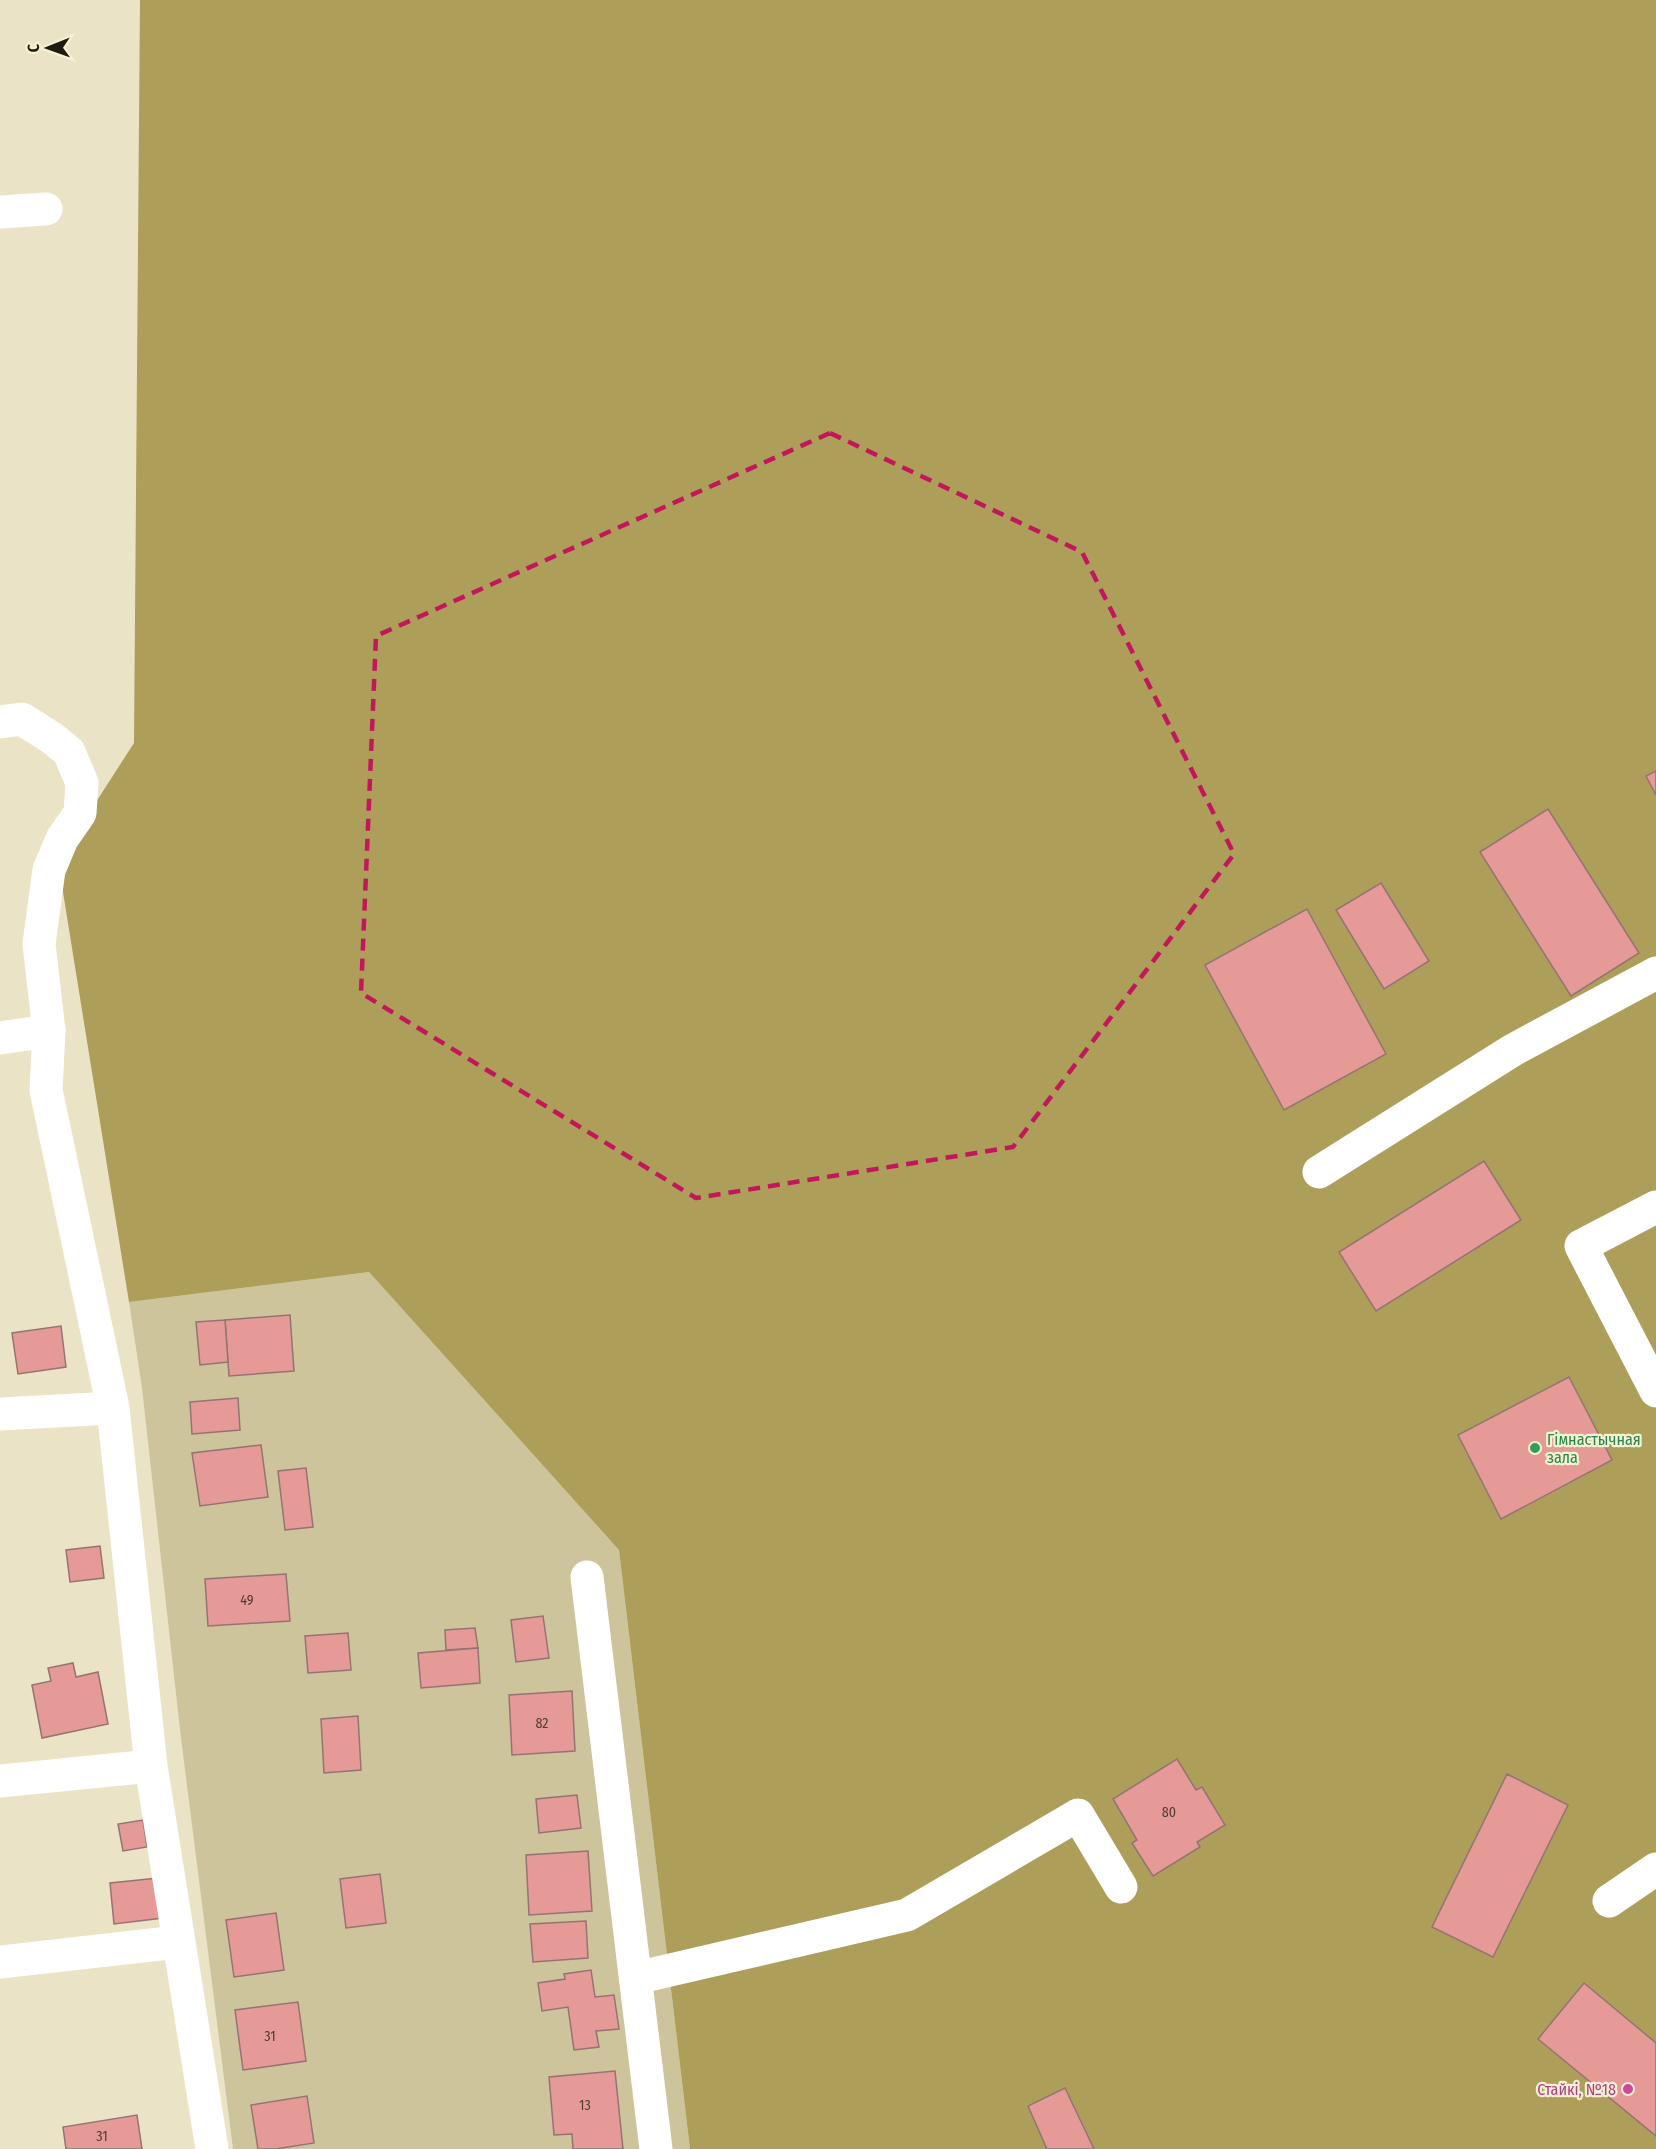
<svg xmlns="http://www.w3.org/2000/svg" width="1656" height="2149" viewBox="0 0 1656 2149" font-family="'Fira Sans Condensed',sans-serif">
  <style>
    .green { fill: #cec49b }
    .forest { fill: #ad9e5a }
    .building { fill: #e59a97; stroke: #947473; stroke-width: 1.5 }
    .lines { fill: none; stroke-linecap: round; stroke-linejoin: round }
    .minor { stroke: #fff; stroke-width: 33 }
    .marked { fill: none; stroke: #c2185b; stroke-width: 4.5; stroke-dasharray: 12 8; stroke-linejoin: round }
    .leisure-dot { fill: #2e9e5b; stroke: #f7f1d3; stroke-width: 2 }
    .hotel-dot { fill: #d1479c; stroke: #f7f1d3; stroke-width: 2 }
    .labels { text-anchor: middle; dominant-baseline: central; stroke-width: 4.5; stroke-linejoin: round; paint-order: stroke }
    .number-label { font-size: 14px; fill: #503c32 }
    .leisure-label { font-size: 16px; fill: #27864d; stroke: #f7f1d3; text-anchor: start }
    .hotel-label { font-size: 16px; fill: #b23c85; stroke: #f7f1d3; text-anchor: end }
  </style>
  <rect width="100%" height="100%" fill="#eae3c6"/>
  <path class="green" d="M 369,1272 L 619,1550 L 690,2149 L 233,2149 L 181,1738 L 142,1388 L 129,1302 Z"/>
  <path class="forest" d="M 140,0 L 1656,0 L 1656,2149 L 690,2149 L 619,1550 L 369,1272 L 129,1302 L 58,861 L 134,743 Z"/>
  <g class="building">
    <path d="M 1656,771 L 1656,795 L 1646,776 Z"/>
    <path d="M 1548,809 L 1639,953 L 1571,996 L 1480,852 Z"/>
    <path d="M 1381,883 L 1429,961 L 1384,989 L 1336,910 Z"/>
    <path d="M 1307,909 L 1386,1054 L 1284,1110 L 1205,965 Z"/>
    <path d="M 1484,1161 L 1521,1220 L 1376,1311 L 1339,1252 Z"/>
    <path d="M 290,1315 L 294,1371 L 229,1376 L 225,1320 Z"/>
    <path d="M 225,1320 L 228,1362 L 200,1365 L 196,1322 Z"/>
    <path d="M 61,1326 L 66,1367 L 18,1374 L 12,1333 Z"/>
    <path d="M 1569,1377 L 1612,1460 L 1501,1519 L 1458,1435 Z"/>
    <path d="M 238,1398 L 240,1430 L 192,1434 L 190,1402 Z"/>
    <path d="M 261,1445 L 268,1497 L 200,1506 L 192,1453 Z"/>
    <path d="M 306,1468 L 313,1527 L 285,1530 L 278,1471 Z"/>
    <path d="M 100,1546 L 104,1578 L 70,1582 L 66,1550 Z"/>
    <path d="M 286,1574 L 290,1621 L 208,1626 L 205,1579 Z"/>
    <path d="M 543,1616 L 549,1658 L 516,1662 L 511,1620 Z"/>
    <path d="M 475,1628 L 478,1648 L 446,1650 L 445,1630 Z"/>
    <path d="M 348,1633 L 351,1670 L 308,1673 L 305,1636 Z"/>
    <path d="M 478,1648 L 480,1683 L 421,1688 L 418,1653 Z"/>
    <path d="M 73,1663 L 76,1677 L 98,1672 L 108,1724 L 42,1738 L 32,1685 L 51,1681 L 48,1668 Z"/>
    <path d="M 572,1691 L 575,1751 L 512,1755 L 509,1695 Z"/>
    <path d="M 358,1716 L 361,1770 L 324,1773 L 321,1719 Z"/>
    <path d="M 1177,1759 L 1196,1790 L 1202,1787 L 1225,1825 L 1197,1842 L 1200,1847 L 1153,1876 L 1132,1843 L 1137,1840 L 1113,1799 Z"/>
    <path d="M 1507,1774 L 1568,1805 L 1493,1957 L 1432,1927 Z"/>
    <path d="M 577,1795 L 581,1828 L 539,1833 L 536,1799 Z"/>
    <path d="M 143,1820 L 147,1847 L 123,1851 L 118,1824 Z"/>
    <path d="M 588,1851 L 592,1911 L 529,1915 L 526,1855 Z"/>
    <path d="M 380,1874 L 386,1923 L 346,1928 L 340,1879 Z"/>
    <path d="M 158,1878 L 163,1918 L 114,1924 L 110,1883 Z"/>
    <path d="M 276,1913 L 284,1970 L 234,1977 L 226,1920 Z"/>
    <path d="M 586,1921 L 588,1958 L 533,1962 L 530,1924 Z"/>
    <path d="M 591,1970 L 595,1997 L 614,1995 L 619,2029 L 596,2031 L 599,2047 L 574,2050 L 568,2007 L 542,2011 L 538,1983 L 565,1979 L 564,1974 Z"/>
    <path d="M 1584,1983 L 1656,2043 L 1656,2136 L 1538,2039 Z"/>
    <path d="M 298,2002 L 306,2061 L 243,2070 L 235,2010 Z"/>
    <path d="M 615,2071 L 623,2149 L 573,2149 L 572,2134 L 554,2135 L 549,2077 Z"/>
    <path d="M 1065,2088 L 1094,2149 L 1047,2149 L 1028,2106 Z"/>
    <path d="M 307,2096 L 314,2143 L 276,2149 L 258,2149 L 251,2105 Z"/>
    <path d="M 137,2115 L 142,2149 L 66,2149 L 63,2127 Z"/>
  </g>
  <g class="lines">
    <g class="minor">
      <path d="M 0,212 L 46,209"/>
      <path d="M 0,722 L 22,719 L 52,738 L 69,752 L 82,783 L 80,813 L 62,839 L 49,870 L 39,944 L 49,1031"/>
      <path d="M 0,1038 L 49,1031 L 46,1090 L 113,1408 L 151,1766 L 212,2149"/>
      <path d="M 1319,1172 L 1513,1050 L 1656,973"/>
      <path d="M 1656,1207 L 1581,1246 L 1656,1391"/>
      <path d="M 0,1414 L 113,1408"/>
      <path d="M 587,1577 L 656,2149"/>
      <path d="M 0,1781 L 151,1766"/>
      <path d="M 1609,1901 L 1656,1869"/>
      <path d="M 0,1962 L 178,1942"/>
      <path d="M 636,1978 L 907,1915 L 1078,1815 L 1121,1887"/>
    </g>
  </g>
  <path class="marked" d="M 830,433 L 1082,552 L 1234,854 L 1013,1147 L 696,1198 L 361,993 L 376,636 Z"/>
  <circle class="leisure-dot" cx="1535" cy="1448" r="6"/>
  <circle class="hotel-dot" cx="1628" cy="2089" r="6"/>
  <g class="labels">
    <g class="number-label">
      <text x="247" y="1600">49</text>
      <text x="542" y="1723">82</text>
      <text x="1169" y="1812">80</text>
      <text x="270" y="2036">31</text>
      <text x="585" y="2105">13</text>
      <text x="102" y="2136">31</text>
    </g>
    <g class="leisure-label">
      <text x="1547" y="1439">Гімнастычная<tspan x="1547" dy="18">зала</tspan></text>
    </g>
    <g class="hotel-label">
      <text x="1616" y="2089">Стайкі, №18</text>
    </g>
  </g>
  <g transform="translate(48 48) rotate(269)" stroke="#f7f1d3" stroke-width="4.5" paint-order="stroke">
  <path d="M0-4.5L10 22L0 15L-10 22Z" fill="#1e1c11"/>
  <text y="-9" font-size="16" font-weight="bold" text-anchor="middle" fill="#1e1c11">С</text>
  </g>
</svg>
